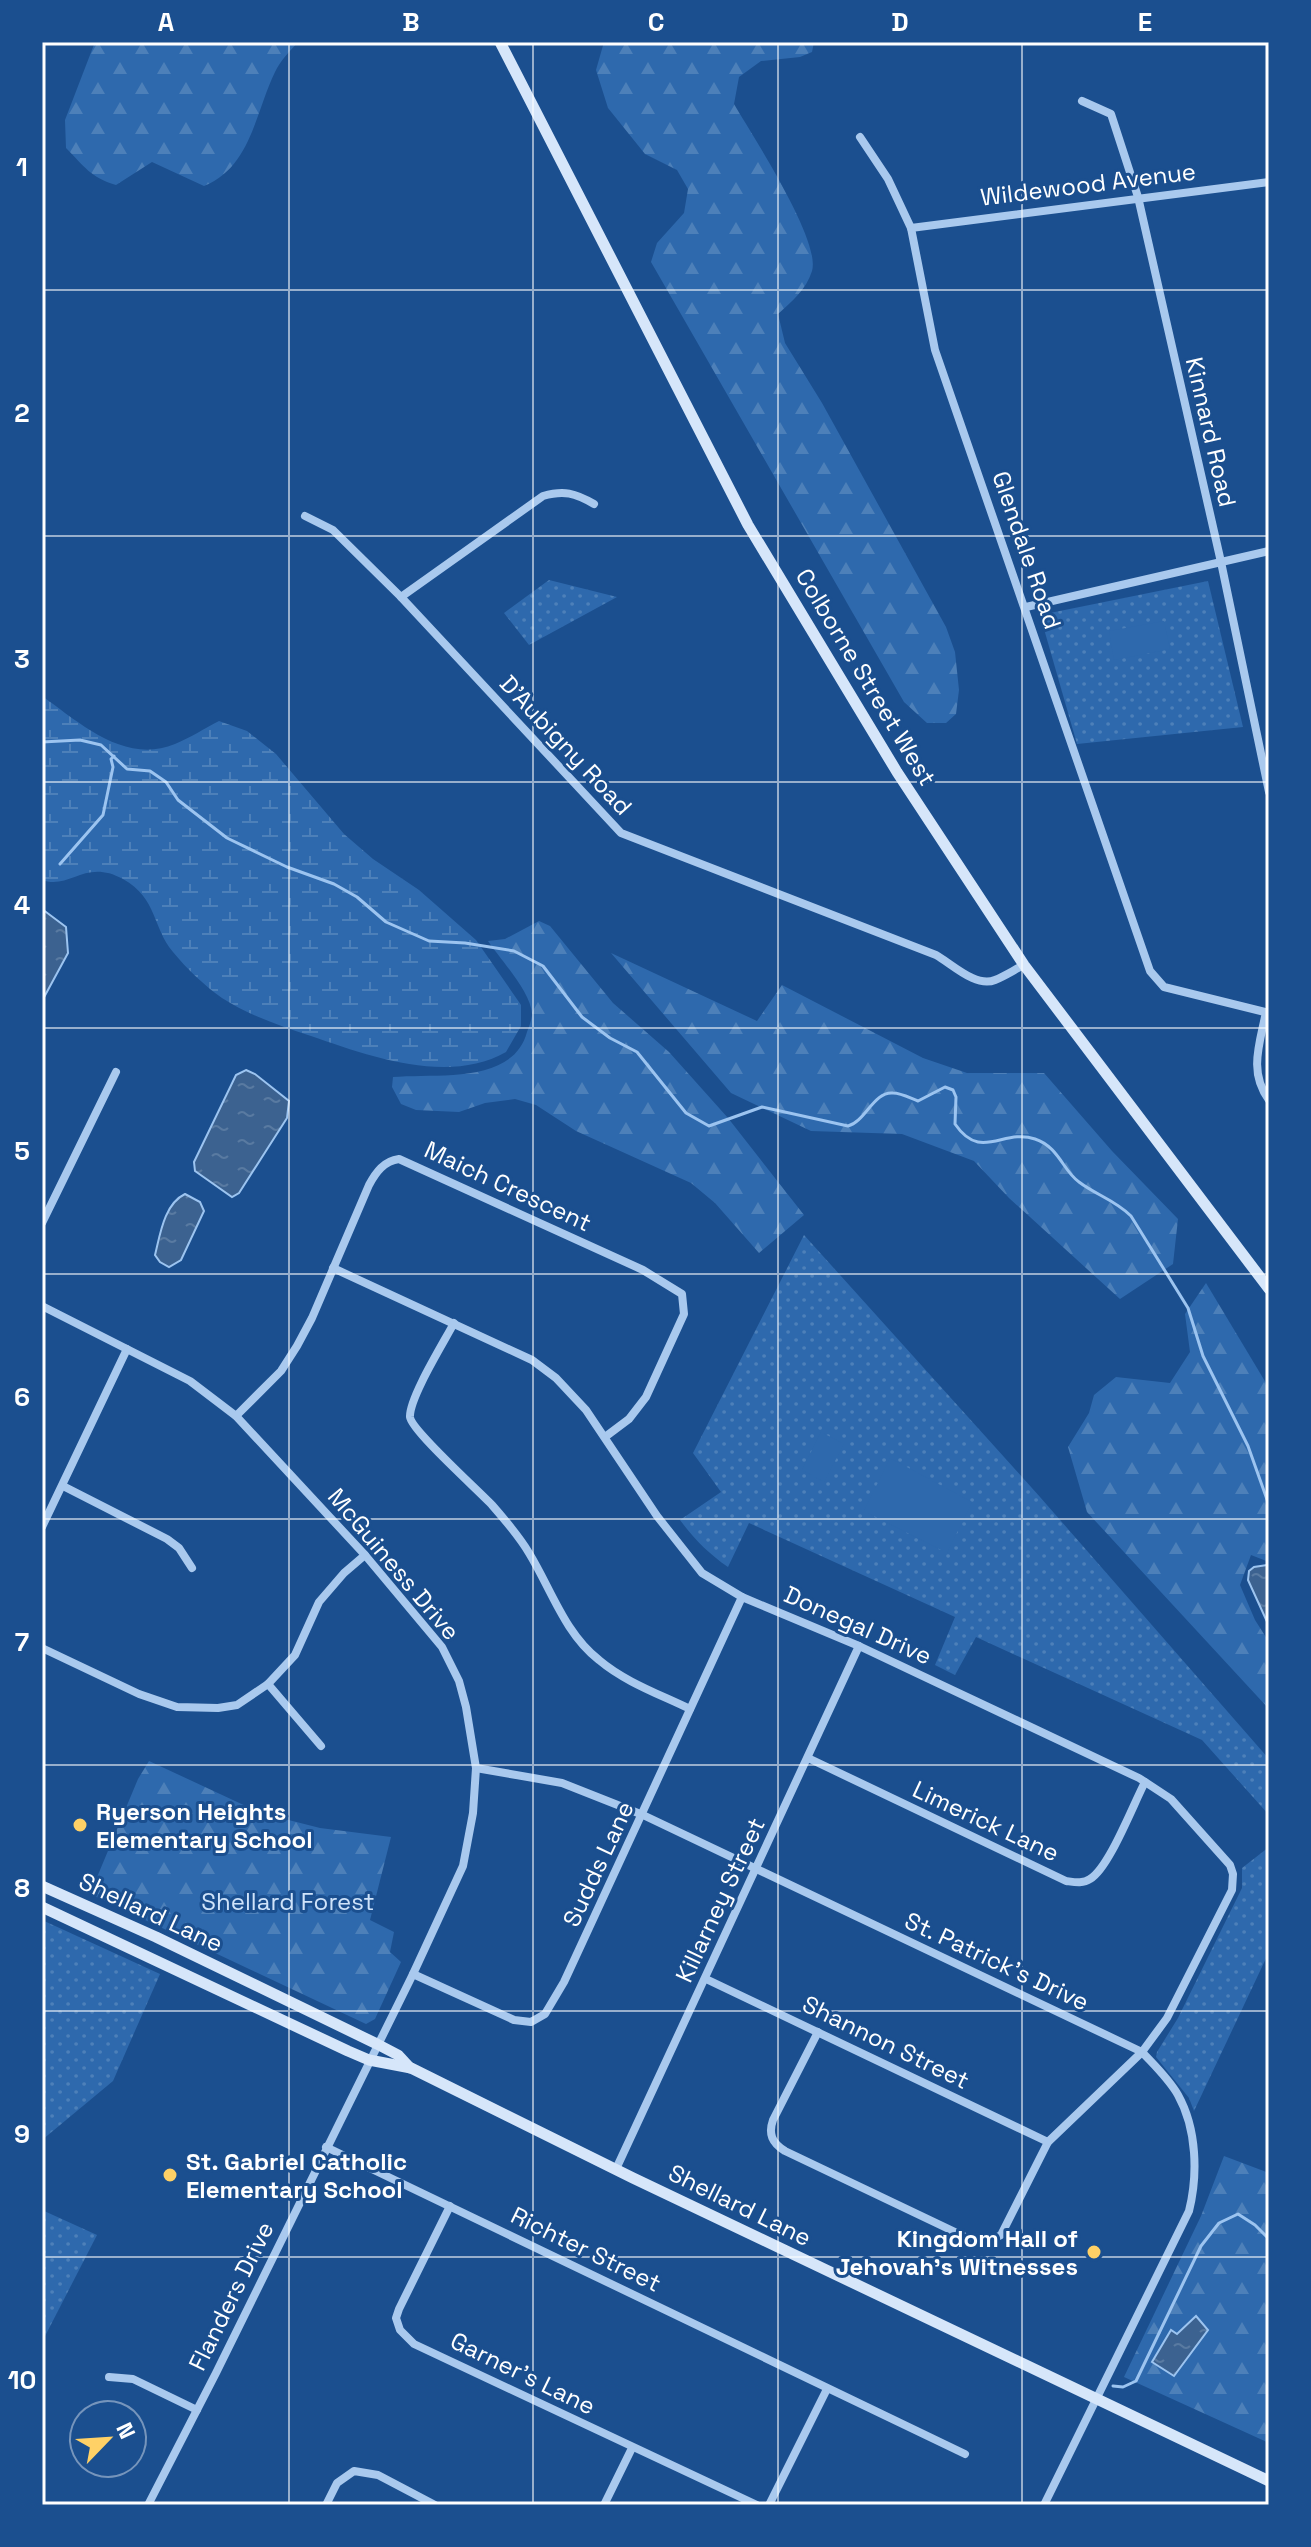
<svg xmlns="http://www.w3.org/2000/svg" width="1311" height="2547" viewBox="0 0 1311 2547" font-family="'Space Grotesk',sans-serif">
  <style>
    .forest { fill: url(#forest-firs) }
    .wetland { fill: url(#wetland-marsh) }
    .park { fill: url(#park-dots) }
    .pitch { fill: #2e69ad }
    .water { fill: url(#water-ripples); stroke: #9cc4f0; stroke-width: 2 }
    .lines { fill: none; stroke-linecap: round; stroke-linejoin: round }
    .stream { stroke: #9cc4f0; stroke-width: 3 }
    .street { stroke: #a9c9ee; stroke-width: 8 }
    .secondary { stroke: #d6e6fa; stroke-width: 11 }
    .grid { fill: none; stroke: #fff; stroke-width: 2; stroke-opacity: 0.55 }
    .poi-dot { fill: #ffd166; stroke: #1b4f8f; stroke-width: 3 }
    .labels { text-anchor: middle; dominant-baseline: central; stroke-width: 6; stroke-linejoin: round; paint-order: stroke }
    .street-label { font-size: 24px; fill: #fff; stroke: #1b4f8f }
    .poi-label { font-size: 24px; font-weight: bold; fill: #fff; stroke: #1b4f8f; text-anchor: start }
    .park-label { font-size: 24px; fill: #cfe3fa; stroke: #1b4f8f }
    .neatline { fill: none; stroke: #fff; stroke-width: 3 }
    .grid-label { font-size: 26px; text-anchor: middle; font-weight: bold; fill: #fff }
  </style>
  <defs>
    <pattern id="forest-firs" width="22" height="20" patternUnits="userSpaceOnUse" patternTransform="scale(2)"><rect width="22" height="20" fill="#2e69ad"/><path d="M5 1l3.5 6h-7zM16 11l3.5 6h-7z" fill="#4d80b9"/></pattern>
    <pattern id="wetland-marsh" width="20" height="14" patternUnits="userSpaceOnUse" patternTransform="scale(2)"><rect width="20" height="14" fill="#2e69ad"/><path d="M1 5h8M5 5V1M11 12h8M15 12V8" fill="none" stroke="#4d80b9"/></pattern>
    <pattern id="park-dots" width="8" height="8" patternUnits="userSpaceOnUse" patternTransform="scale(2)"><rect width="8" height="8" fill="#2e69ad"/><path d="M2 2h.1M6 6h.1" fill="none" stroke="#4d80b9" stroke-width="1.8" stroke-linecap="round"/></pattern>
    <pattern id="water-ripples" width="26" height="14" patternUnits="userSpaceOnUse" patternTransform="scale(2)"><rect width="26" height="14" fill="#3c6290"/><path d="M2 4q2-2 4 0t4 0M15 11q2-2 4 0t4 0" fill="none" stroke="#597aa1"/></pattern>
  </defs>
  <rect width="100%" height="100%" fill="#1b4f8f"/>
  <g class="forest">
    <path d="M 95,42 L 298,42 C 290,51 280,61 275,72 C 255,113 251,167 204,186 L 152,162 L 116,185 C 90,177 85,167 66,148 L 65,120 Z"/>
    <path d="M 604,42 L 814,42 L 812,52 L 800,57 L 761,61 L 739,77 L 734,104 C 752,135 821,240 812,271 C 806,290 792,301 778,314 L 785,343 L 822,403 L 946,627 L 955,652 L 959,690 L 956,714 L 946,723 L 927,723 L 904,702 L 651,262 L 657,243 L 684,213 L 688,189 L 677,170 L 645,154 L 608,108 L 596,70 Z"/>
    <path d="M 539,921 L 550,926 L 613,1003 L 669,1052 L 728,1118 L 804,1215 L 759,1253 L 715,1203 L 691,1183 L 576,1131 L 536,1105 L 515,1099 L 485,1103 L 459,1112 L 416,1110 L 401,1104 L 392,1087 L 393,1077 C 436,1073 513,1085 527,1032 C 529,1027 532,1019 532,1014 C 531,992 500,959 488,941 L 505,939 Z"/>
    <path d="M 611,953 L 757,1021 L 782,985 L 923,1058 L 967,1073 L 1044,1073 L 1112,1151 L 1178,1219 L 1173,1264 L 1120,1299 L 1009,1198 L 974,1161 L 902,1134 L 811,1131 L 731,1093 Z"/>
    <path d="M 1206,1283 L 1269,1388 L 1269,1562 L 1251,1555 L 1240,1585 L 1255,1620 L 1269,1642 L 1269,1709 L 1087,1512 L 1068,1447 L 1089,1413 L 1094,1395 L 1116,1377 L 1170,1383 L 1190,1352 L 1185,1314 Z"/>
    <path d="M 149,1761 L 261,1813 L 320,1828 L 391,1837 L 370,1920 L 394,1932 L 390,1952 L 401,1962 L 375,2019 L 366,2024 L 90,1894 L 138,1779 Z"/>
    <path d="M 1224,2156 L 1269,2173 L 1269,2443 L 1124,2377 L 1201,2216 Z"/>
  </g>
  <path class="wetland" d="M 42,696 C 80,723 125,765 175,744 C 190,738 205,728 219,721 L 247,731 L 276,754 L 344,834 L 373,859 L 419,890 L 476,940 L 521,1005 L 521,1026 L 506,1052 C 448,1085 369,1056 311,1036 C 281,1026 250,1016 222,998 C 206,987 186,968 173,952 C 152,927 158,899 123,879 C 85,858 70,890 42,880 Z"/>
  <g class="park">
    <path d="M 549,580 L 617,597 L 529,645 L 504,613 Z"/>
    <path d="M 1208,581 L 1243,727 L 1077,744 L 1040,615 Z"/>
    <path d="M 804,1235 L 1040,1497 L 1269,1759 L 1269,1815 L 1202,1740 L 976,1637 L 955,1675 L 935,1665 L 955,1617 L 749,1523 L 728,1567 C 709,1554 694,1539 680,1520 L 721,1492 L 693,1453 Z"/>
    <path d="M 1269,1847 L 1269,1952 L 1194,2111 L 1189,2098 L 1156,2057 L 1157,2052 L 1178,2018 L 1242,1888 L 1242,1868 Z"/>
    <path d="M 42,1920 L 160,1974 L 113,2081 L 42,2140 Z"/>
    <path d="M 42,2210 L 97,2235 L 42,2342 Z"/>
  </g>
  <g class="pitch">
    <path d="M 1164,621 L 1170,649 L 1114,660 L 1109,631 Z"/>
    <path d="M 821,1432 L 844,1444 L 824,1482 L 802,1470 Z"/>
    <path d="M 890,1458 L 972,1502 L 947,1553 L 864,1511 Z"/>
  </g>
  <g class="water">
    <path d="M 42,909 L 66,927 L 68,953 L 42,1001 Z"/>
    <path d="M 246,1070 L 255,1074 L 289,1101 L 287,1118 L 239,1193 L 232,1197 L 195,1171 L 194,1162 L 236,1075 Z"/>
    <path d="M 185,1194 L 200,1202 L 204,1211 L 181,1260 L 169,1267 L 160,1262 L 155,1255 C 160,1235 164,1204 185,1194 Z"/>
    <path d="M 1267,1565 L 1269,1566 L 1269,1626 L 1248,1580 L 1249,1571 L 1254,1567 Z"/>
    <path d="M 1196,2316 L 1208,2330 L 1174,2376 L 1152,2362 L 1171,2330 L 1177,2334 Z"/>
  </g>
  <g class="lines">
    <g class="stream">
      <path d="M 42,742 L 80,740 L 101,745 L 127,769 L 150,771 L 166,782 L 178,800 L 227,838 L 287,867 L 334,884 L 357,897 L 386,922 L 429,941 L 465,943 L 514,951 L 543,966 L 582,1017 L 610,1038 L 637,1052 L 686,1113 L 709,1126 L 762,1107 L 848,1126 C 865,1122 874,1091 893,1093 C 901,1093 910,1098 918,1101 L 945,1087 L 953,1090 L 956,1097 L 955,1124 C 981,1162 1003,1128 1035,1139 C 1059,1147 1063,1171 1079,1182 C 1096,1195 1115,1200 1131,1216 L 1188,1308 L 1203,1356 L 1248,1446 L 1269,1505"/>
      <path d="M 60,864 L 103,815 L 113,767 L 111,759 L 114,756"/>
      <path d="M 1113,2386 L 1123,2387 L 1136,2381 L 1201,2246 L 1219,2223 L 1238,2214 L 1255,2225 L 1269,2239"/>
    </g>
    <g class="street">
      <path d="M 1082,101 L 1111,114 L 1138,197 L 1221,562 L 1269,792"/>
      <path d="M 860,137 L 888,179 L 911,228 L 935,350 L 1150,971 L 1164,987 L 1269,1013"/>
      <path d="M 911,228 L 1269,182"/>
      <path d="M 305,516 L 333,530 L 401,597 L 621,833 L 936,955 C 952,964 976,988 995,980 C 1005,976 1014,970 1024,965"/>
      <path d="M 401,597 L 543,496 C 564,490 575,493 594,504"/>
      <path d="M 1026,607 L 1269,551"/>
      <path d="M 1266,1012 C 1260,1043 1248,1072 1269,1100"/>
      <path d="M 42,1223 L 116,1072"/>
      <path d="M 333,1268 L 532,1360 L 556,1378 L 586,1410 L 657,1516 L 702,1573 L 742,1597 L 859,1646 L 1139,1778 L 1171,1799 L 1230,1865 L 1233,1874 L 1232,1890 L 1167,2018 L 1142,2052 L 1048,2142 L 1001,2235 L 986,2243 L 976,2242 L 785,2151 C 772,2143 768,2134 773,2120 L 818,2032"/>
      <path d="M 42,1306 L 190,1381 L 236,1416 L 365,1555 L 442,1647 L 459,1681 L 466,1707 L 476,1768 L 473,1813 L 463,1866 L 413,1974 L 216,2373 L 148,2505"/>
      <path d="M 454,1323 C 444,1342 409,1398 410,1417 C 411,1430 478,1490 492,1505 C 506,1521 519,1536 529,1553 C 551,1589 565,1634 599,1660 C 625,1682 659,1694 690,1709"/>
      <path d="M 236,1416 L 281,1371 L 297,1346 L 312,1318 L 369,1185 C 376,1172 384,1161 399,1159 L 643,1270 L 682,1294 L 684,1314 L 646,1397 L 629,1419 L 605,1437"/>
      <path d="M 63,1486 L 167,1539 L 179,1548 L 192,1568"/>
      <path d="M 42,1527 L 127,1349"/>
      <path d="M 42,1648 L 139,1694 L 177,1707 L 218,1708 L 237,1705 L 268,1684 L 295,1655 L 319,1602 L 344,1573 L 365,1555"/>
      <path d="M 268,1684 L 321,1746"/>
      <path d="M 808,1758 L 1066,1881 C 1074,1882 1083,1884 1090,1879 C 1109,1868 1133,1805 1145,1782"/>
      <path d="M 476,1768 L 562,1783 L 643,1815 L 1142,2052 C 1155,2066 1169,2079 1178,2095 C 1197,2129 1198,2175 1189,2211 L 1044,2505"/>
      <path d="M 413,1974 L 514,2020 L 531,2022 L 545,2014 L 564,1982 L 742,1597"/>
      <path d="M 706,1979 L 1048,2142"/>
      <path d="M 326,2147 L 965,2454"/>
      <path d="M 616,2169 L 859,1646"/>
      <path d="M 450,2206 L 399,2309 L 396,2318 L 400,2330 L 414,2344 L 757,2505"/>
      <path d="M 109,2377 L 133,2379 L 197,2410"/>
      <path d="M 326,2505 L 337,2483 L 354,2471 L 378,2475 L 435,2505"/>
      <path d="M 604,2505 L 632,2448"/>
      <path d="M 769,2505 L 827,2389"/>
    </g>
    <g class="secondary">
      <path d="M 500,42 L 748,525 L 897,772 L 1024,965 L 1269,1289"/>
      <path d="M 42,1886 L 156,1937 L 377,2044 L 398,2055 L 410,2068"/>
      <path d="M 42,1907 L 348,2051 L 369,2060 L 411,2068 L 633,2178 L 1269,2481"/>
    </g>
  </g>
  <path class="grid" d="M 289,42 L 289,2505M 533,42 L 533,2505M 778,42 L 778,2505M 1022,42 L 1022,2505M 42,290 L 1269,290M 42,536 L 1269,536M 42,782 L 1269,782M 42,1028 L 1269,1028M 42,1274 L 1269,1274M 42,1519 L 1269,1519M 42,1765 L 1269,1765M 42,2011 L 1269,2011M 42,2257 L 1269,2257"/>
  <g class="poi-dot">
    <circle cx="80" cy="1825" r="8"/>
    <circle cx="170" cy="2175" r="8"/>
    <circle cx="1094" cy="2252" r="8"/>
  </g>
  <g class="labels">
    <g class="street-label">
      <text transform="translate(1088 184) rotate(-7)">Wildewood Avenue</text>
      <text transform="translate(1211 432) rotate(77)">Kinnard Road</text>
      <text transform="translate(1027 550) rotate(71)">Glendale Road</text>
      <text transform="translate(866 677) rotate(59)">Colborne Street West</text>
      <text transform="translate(566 745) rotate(47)">D'Aubigny Road</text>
      <text transform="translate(508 1186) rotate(25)">Maich Crescent</text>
      <text transform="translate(394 1564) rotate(50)">McGuiness Drive</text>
      <text transform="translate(858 1625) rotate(24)">Donegal Drive</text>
      <text transform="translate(986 1821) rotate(25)">Limerick Lane</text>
      <text transform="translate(598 1864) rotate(-65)">Sudds Lane</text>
      <text transform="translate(720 1900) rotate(-65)">Killarney Street</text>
      <text transform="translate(151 1912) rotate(25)">Shellard Lane</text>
      <text transform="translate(997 1961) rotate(25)">St. Patrick's Drive</text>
      <text transform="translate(886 2042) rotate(26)">Shannon Street</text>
      <text transform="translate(740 2205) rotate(26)">Shellard Lane</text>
      <text transform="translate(586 2249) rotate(26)">Richter Street</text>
      <text transform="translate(231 2296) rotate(-64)">Flanders Drive</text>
      <text transform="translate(523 2373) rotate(26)">Garner's Lane</text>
    </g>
    <g class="poi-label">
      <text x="96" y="1811">Ryerson Heights<tspan x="96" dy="28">Elementary School</tspan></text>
      <text x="186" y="2161">St. Gabriel Catholic<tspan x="186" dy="28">Elementary School</tspan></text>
      <text x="1078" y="2238" text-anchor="end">Kingdom Hall of<tspan x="1078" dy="28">Jehovah's Witnesses</tspan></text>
    </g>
    <g class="park-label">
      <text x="288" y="1901">Shellard Forest</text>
    </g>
  </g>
  <rect width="1311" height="2547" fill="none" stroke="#1b4f8f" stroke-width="88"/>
  <g transform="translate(108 2439) rotate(65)"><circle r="38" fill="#1b4f8f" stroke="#7695bc" stroke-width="2"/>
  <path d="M0-6L14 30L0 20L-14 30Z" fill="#ffd166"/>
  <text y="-12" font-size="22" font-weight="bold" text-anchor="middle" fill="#ffffff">N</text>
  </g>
  <rect x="44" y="44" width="1223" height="2459" class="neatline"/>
  <g class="grid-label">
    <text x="166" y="31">A</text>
    <text x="411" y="31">B</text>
    <text x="656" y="31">C</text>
    <text x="900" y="31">D</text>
    <text x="1145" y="31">E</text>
    <text x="22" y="176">1</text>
    <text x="22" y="422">2</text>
    <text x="22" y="668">3</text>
    <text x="22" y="914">4</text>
    <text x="22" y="1160">5</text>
    <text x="22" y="1406">6</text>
    <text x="22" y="1651">7</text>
    <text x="22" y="1897">8</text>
    <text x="22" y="2143">9</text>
    <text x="22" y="2389">10</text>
  </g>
</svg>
